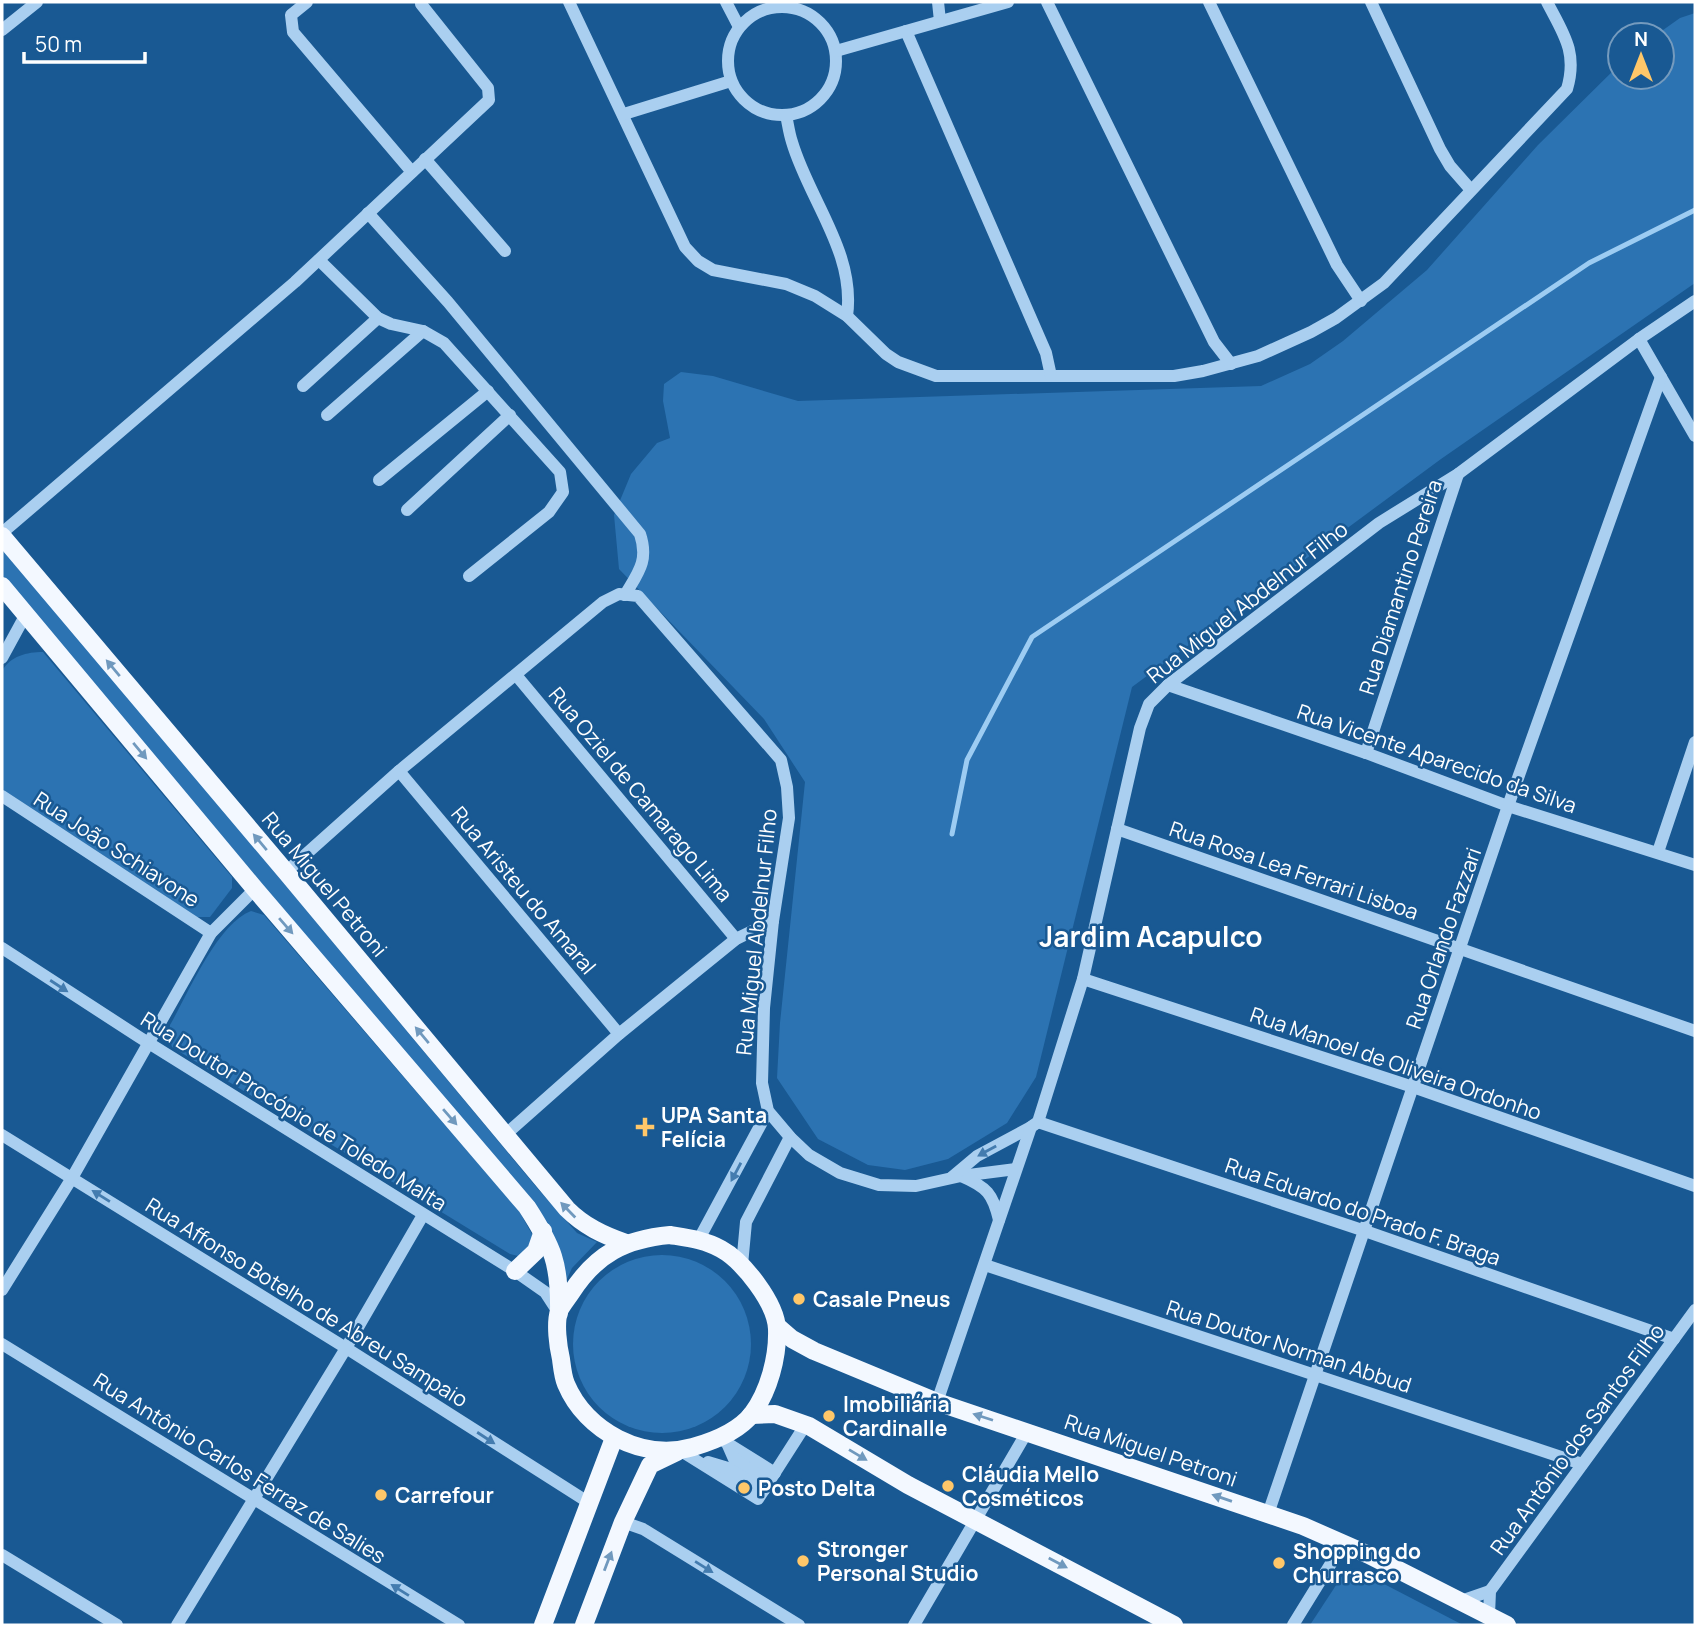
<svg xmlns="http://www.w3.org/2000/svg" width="1697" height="1627" viewBox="0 0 1697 1627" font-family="Manrope,sans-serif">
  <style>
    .green { fill: #2c73b2 }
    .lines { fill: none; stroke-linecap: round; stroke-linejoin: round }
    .stream { stroke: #9dccf2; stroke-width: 5 }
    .minor { stroke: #aacff0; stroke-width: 12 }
    .major { stroke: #f3f8ff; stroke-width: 18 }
    .oneway { fill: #7099be }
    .oneway2 { fill: #447caf }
    .poi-dot { fill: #ffc769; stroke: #195993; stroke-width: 2.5 }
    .labels { text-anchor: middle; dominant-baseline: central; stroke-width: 5; stroke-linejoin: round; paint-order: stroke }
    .street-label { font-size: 21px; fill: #fff; stroke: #195993 }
    .poi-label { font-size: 21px; font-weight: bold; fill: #fff; stroke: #195993; text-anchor: start }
    .district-label { font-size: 28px; font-weight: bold; fill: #fff; stroke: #195993 }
  </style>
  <rect width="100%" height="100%" fill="#195993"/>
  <g class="green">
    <path d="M 1695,13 L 1695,283 L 1441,459 L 1132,687 L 1036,1077 L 1007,1123 L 948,1159 L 905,1170 L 868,1165 L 818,1139 L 777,1078 L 780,1023 L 805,782 L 764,719 L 619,569 L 614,515 L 631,474 L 657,443 L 670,438 L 663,401 L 664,384 L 681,372 L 713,376 L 798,401 L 1261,386 L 1310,364 L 1343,341 L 1427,270 L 1538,145 L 1620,64 L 1620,77 L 1662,77 L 1662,35 L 1656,35 L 1680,18 Z"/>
    <path d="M 2,544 L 538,1189 L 577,1233 L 597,1242 L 572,1268 L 567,1279 L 565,1280 L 562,1269 L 443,1098 L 2,576 Z"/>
    <path d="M 43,652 L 232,877 L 232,888 L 210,917 L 197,917 L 2,789 L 2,671 C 10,656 27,652 43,652 Z"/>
    <path d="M 251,911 L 264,915 L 519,1211 L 533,1236 L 526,1252 L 518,1256 L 510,1254 L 172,1047 L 169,1037 L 170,1025 C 188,994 217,924 251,911 Z"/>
    <circle cx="662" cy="1344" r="89"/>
    <path d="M 1346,1570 L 1361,1572 L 1463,1625 L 1310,1625 Z"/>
  </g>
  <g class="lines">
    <path class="stream" d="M 952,834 L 967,760 L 1032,637 L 1589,263 L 1695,210"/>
    <g class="minor">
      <path d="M 307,2 L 291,15 L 293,32 L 412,172"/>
      <path d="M 569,2 L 685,247 L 698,261 L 713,270 L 786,284 L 815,296 L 847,316 L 886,354 L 898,362 L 936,376 L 1174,376 L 1203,371 L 1258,356 L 1311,332 L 1336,318 L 1384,283 L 1567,89 C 1578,52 1563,33 1547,2"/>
      <path d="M 726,2 L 739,27"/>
      <path d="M 938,2 L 940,21"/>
      <path d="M 1047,2 L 1214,342 L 1231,364"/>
      <path d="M 1209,2 L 1337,265 L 1361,301"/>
      <path d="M 1371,2 L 1440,149 L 1450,166 L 1471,190"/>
      <circle cx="782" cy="61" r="54"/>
      <path d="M 2,30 L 37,2"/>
      <path d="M 906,31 L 1046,353 L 1051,376"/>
      <path d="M 836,51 L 1008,2"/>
      <path d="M 624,114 L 731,81"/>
      <path d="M 786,115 C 788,124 789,133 792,142 C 809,200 856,253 847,316"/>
      <path d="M 425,159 L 505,251"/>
      <path d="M 368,213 L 448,302 L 640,534 C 649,561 638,573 625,595"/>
      <path d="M 319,260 L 378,318 L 391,324 L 423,331 L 444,343 L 560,472 L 563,492 L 549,512 L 469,576"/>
      <path d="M 1639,339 L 1695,436"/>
      <path d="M 303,386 L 378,318"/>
      <path d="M 327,415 L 423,331"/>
      <path d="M 379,480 L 488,391"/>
      <path d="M 407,510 L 510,415"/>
      <path d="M 2,533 L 295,282 L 489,100 L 488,88 L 421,4"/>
      <path d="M 2,658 L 26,614"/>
      <path d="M 516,675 L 736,939"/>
      <path d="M 1168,685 L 1366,753 L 1508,806 L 1695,865"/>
      <path d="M 1366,753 L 1458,474"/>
      <path d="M 399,771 L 619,1034"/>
      <path d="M 2,796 L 211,933"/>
      <path d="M 1117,829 L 1695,1031"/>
      <path d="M 1658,852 L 1695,742"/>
      <path d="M 286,872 L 399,771 L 603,602 L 619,594 L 638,596 L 781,760 L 787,787 L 789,818 L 773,921 L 764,1008 L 762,1083 L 768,1111 L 790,1137 L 809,1155 L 840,1173 L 879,1185 L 916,1186 L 961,1176 L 1016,1169"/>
      <path d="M 2,948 L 139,1037 L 515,1271 L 545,1292 L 558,1312"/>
      <path d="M 1083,979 L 1413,1087 L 1695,1186"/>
      <path d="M 1038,1122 L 1365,1231 L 1674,1339"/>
      <path d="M 2,1135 L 346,1348 L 591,1504"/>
      <path d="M 505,1135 L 619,1034 L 736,939 L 773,921"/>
      <path d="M 961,1176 C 987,1187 993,1194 999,1220"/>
      <path d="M 952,1177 L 977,1156 L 1031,1127"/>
      <path d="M 699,1239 L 768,1111"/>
      <path d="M 742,1265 L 746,1222 L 790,1137"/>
      <path d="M 985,1265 L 1582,1464"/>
      <path d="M 2,1290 L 72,1178 L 211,933 L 255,889"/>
      <path d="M 2,1344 L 459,1625"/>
      <path d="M 937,1402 L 1031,1127 L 1038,1122 L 1083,979 L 1140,728 L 1149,704 L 1168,685 L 1379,523 L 1458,474 L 1639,339 L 1695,301"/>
      <path d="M 719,1438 L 775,1473"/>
      <path d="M 727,1443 L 734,1459 L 769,1482"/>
      <path d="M 681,1451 L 758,1499 L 806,1424"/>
      <path d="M 708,1462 L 728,1468 L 764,1490"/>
      <path d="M 1268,1514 L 1508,806 L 1661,377"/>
      <path d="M 623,1522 L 643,1529 L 799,1625"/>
      <path d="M 2,1555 L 117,1625"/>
      <path d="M 1461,1601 L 1490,1591"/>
      <path d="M 1489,1615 L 1490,1591 L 1695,1310"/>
      <path d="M 177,1625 L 346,1348 L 423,1215"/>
      <path d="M 914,1625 L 1027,1432"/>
      <path d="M 1293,1625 L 1343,1544"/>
    </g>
    <g class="major">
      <path d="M 2,536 L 286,872 L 567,1209 C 584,1226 603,1235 626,1243"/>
      <path d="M 2,586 L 255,889 L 527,1207 C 553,1247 560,1264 559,1313"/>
      <path d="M 670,1235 C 688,1238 705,1240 721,1249 C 743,1261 776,1303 777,1329 C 778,1357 769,1391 752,1414 C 738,1432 714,1441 693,1447 C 643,1461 586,1432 566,1384 C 563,1377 562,1367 561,1359 C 558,1346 555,1324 559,1311 C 562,1305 567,1299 571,1293 C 596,1254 625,1239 670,1235 Z"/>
      <path d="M 515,1271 L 536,1251 L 543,1231"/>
      <path d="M 777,1326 L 792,1339 L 814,1351 L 937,1402 L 1303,1526 L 1369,1555 L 1507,1625"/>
      <path d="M 751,1415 L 775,1414 L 809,1426 L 908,1485 L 1174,1625"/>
      <path d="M 543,1625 L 614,1438"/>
      <path d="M 584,1625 L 623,1522 L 650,1465 L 677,1452"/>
    </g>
  </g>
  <defs><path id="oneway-solid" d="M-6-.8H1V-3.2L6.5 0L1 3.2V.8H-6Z" transform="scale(1.75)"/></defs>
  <g class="oneway">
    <use href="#oneway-solid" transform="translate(113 668) rotate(-130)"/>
    <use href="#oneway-solid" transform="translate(140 751) rotate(50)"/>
    <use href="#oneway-solid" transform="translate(260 842) rotate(-130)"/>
    <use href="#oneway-solid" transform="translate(286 926) rotate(49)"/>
    <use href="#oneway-solid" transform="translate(422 1035) rotate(-130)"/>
    <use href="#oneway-solid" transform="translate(450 1117) rotate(49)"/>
    <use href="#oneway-solid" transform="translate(568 1210) rotate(-134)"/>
    <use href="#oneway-solid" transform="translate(983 1417) rotate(-162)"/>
    <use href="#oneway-solid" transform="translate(858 1455) rotate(31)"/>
    <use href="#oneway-solid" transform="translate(1222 1498) rotate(-161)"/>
    <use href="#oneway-solid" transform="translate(608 1561) rotate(-69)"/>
    <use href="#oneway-solid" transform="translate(1058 1563) rotate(28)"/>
  </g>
  <g class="oneway2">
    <use href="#oneway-solid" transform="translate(59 986) rotate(33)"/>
    <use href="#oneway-solid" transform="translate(987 1151) rotate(151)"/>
    <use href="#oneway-solid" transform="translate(736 1172) rotate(118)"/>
    <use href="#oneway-solid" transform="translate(101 1196) rotate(-148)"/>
    <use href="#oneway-solid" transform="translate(486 1438) rotate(33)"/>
    <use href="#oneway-solid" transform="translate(704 1567) rotate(32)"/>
    <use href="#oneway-solid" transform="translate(400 1590) rotate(-148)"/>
  </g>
  <g class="poi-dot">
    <path d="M641.5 1116.5h7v7h7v7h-7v7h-7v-7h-7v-7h7z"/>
    <circle cx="799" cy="1299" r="7"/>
    <circle cx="829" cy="1416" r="7"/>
    <circle cx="948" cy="1486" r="7"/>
    <circle cx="744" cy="1488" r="7"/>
    <circle cx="381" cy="1495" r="7"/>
    <circle cx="803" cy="1561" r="7"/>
    <circle cx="1279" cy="1563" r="7"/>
  </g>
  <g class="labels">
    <g class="street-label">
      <text transform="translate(1400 587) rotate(-72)">Rua Diamantino Pereira</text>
      <text transform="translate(1247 602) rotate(-38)">Rua Miguel Abdelnur Filho</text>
      <text transform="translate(1437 758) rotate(19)">Rua Vicente Aparecido da Silva</text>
      <text transform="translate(641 794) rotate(50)">Rua Oziel de Camarago Lima</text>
      <text transform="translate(117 849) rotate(33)">Rua João Schiavone</text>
      <text transform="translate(1294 870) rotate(19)">Rua Rosa Lea Ferrari Lisboa</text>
      <text transform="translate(325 884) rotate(50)">Rua Miguel Petroni</text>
      <text transform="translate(524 890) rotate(50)">Rua Aristeu do Amaral</text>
      <text transform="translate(756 932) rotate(-84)">Rua Miguel Abdelnur Filho</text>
      <text transform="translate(1443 938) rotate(-71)">Rua Orlando Fazzari</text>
      <text transform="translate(1396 1063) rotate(19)">Rua Manoel de Oliveira Ordonho</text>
      <text transform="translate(294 1111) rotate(32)">Rua Doutor Procópio de Toledo Malta</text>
      <text transform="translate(1363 1211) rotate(19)">Rua Eduardo do Prado F. Braga</text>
      <text transform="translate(307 1302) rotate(32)">Rua Affonso Botelho de Abreu Sampaio</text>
      <text transform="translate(1289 1346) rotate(18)">Rua Doutor Norman Abbud</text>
      <text transform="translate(1577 1439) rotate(-54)">Rua Antônio dos Santos Filho</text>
      <text transform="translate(1151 1450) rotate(19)">Rua Miguel Petroni</text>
      <text transform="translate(240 1468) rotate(32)">Rua Antônio Carlos Ferraz de Salies</text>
    </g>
    <g class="poi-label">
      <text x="661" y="1115">UPA Santa<tspan x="661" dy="24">Felícia</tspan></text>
      <text x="813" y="1299">Casale Pneus</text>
      <text x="843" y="1404">Imobiliária<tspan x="843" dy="24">Cardinalle</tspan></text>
      <text x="962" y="1474">Cláudia Mello<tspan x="962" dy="24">Cosméticos</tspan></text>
      <text x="758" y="1488">Posto Delta</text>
      <text x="395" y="1495">Carrefour</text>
      <text x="817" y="1549">Stronger<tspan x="817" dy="24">Personal Studio</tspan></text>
      <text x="1293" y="1551">Shopping do<tspan x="1293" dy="24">Churrasco</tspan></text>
    </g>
    <g class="district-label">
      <text x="1151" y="936">Jardim Acapulco</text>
    </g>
  </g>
  <rect width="1697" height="1627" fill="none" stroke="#ffffff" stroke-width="7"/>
  <g transform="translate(1641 56)"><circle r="33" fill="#195993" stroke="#759bbe" stroke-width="2"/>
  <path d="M0-5L12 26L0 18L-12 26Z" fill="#ffc769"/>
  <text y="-10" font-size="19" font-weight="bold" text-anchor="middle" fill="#ffffff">N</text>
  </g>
  <path d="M24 52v10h121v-10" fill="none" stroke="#ffffff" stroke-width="3.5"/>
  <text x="35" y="52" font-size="21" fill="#ffffff" stroke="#195993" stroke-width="5" paint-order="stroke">50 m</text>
</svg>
